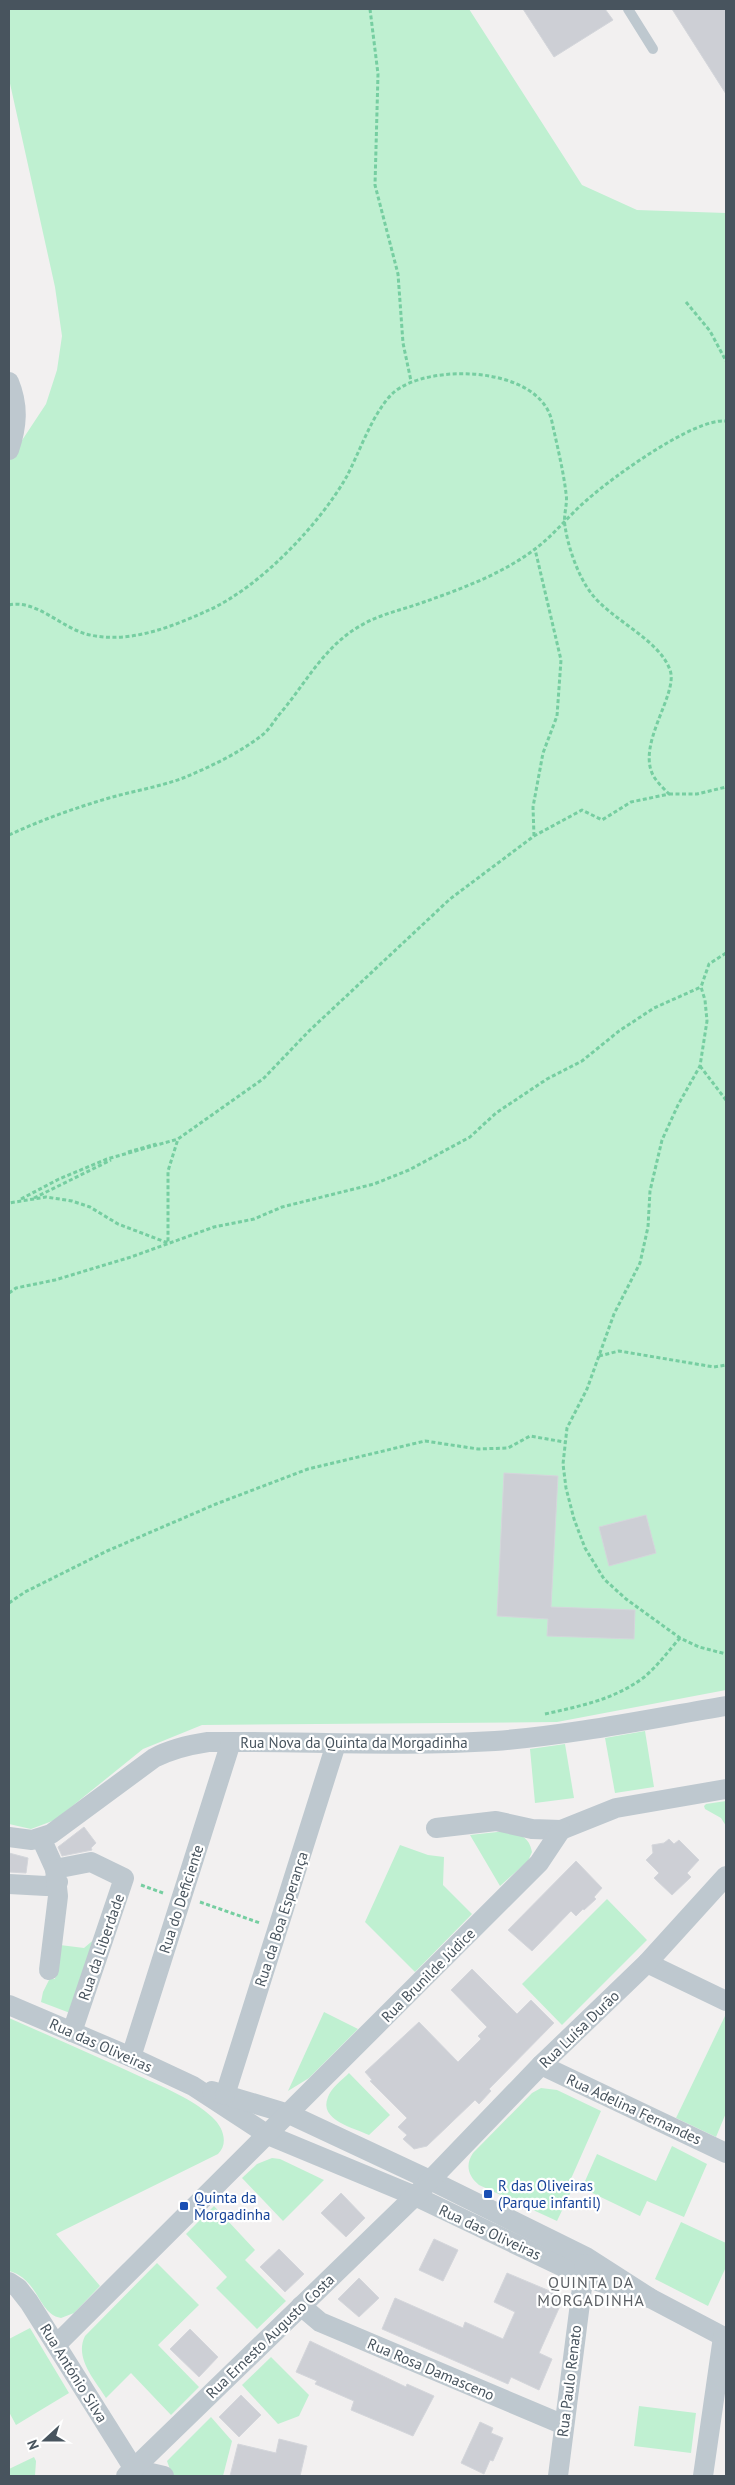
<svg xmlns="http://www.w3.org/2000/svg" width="735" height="2485" viewBox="0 0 735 2485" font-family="'PT Sans',sans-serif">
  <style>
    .green { fill: #bff0d1 }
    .building { fill: #cdcfd5; stroke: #d4d6db }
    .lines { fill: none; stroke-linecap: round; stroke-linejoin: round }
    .path { stroke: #76cea1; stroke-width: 3; stroke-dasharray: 4 2.5; stroke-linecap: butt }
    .lane { stroke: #bec8cf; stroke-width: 10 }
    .street { stroke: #bec8cf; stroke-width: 20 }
    .transit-dot { fill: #1a4fb4; stroke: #fff; stroke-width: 2 }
    .labels { text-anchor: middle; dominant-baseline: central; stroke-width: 4.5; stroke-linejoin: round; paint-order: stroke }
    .street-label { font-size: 15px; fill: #48545e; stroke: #fff }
    .transit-label { font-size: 15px; fill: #164399; stroke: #fff; text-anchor: start }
    .neighbourhood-label { font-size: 16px; letter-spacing: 1px; fill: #5c6065; stroke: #fff }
  </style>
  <rect width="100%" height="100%" fill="#f2f0f0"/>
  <g class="green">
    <path d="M 9,9 L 469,9 L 582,185 L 637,210 L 726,213 L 726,1690 L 557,1722 L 202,1725 L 143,1749 L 55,1820 L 31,1829 L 9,1824 L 9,460 L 46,404 L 57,370 L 62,336 L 55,287 L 9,79 Z"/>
    <path d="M 645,1731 L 654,1787 L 615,1793 L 605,1738 Z"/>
    <path d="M 565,1744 L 574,1798 L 535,1803 L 530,1749 Z"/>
    <path d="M 726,1801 L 726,1826 L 721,1818 L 705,1809 L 704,1806 L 706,1804 Z"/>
    <path d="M 506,1831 C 520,1835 529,1836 532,1852 L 528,1861 L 500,1886 L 470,1835 Z"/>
    <path d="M 400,1845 L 428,1855 L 444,1857 L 443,1885 L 472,1914 L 415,1972 L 365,1922 Z"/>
    <path d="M 607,1899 L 647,1940 L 562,2025 L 522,1984 Z"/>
    <path d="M 97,1937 L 70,2013 L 41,2002 L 43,1992 L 50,1978 L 55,1979 L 60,1945 L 84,1948 Z"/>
    <path d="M 324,2012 L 358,2029 L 309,2078 L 288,2091 Z"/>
    <path d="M 725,2016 L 726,2113 L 716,2137 L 676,2118 Z"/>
    <path d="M 9,2018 C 52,2037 96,2056 139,2076 C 163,2087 193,2099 212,2117 C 223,2127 229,2143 218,2154 L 56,2234 L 100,2286 L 74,2313 L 61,2318 C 38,2314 39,2279 9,2271 Z"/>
    <path d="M 349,2073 L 390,2115 L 369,2135 C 354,2128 318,2120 328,2097 C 331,2088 342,2080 349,2073 Z"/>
    <path d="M 541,2088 L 557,2090 L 601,2111 L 570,2181 L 575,2183 L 557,2221 L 479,2185 C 468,2176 465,2165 473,2153 L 532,2093 Z"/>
    <path d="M 672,2146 L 707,2164 L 684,2217 L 647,2201 L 640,2216 L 582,2188 L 597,2154 L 656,2181 Z"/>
    <path d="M 272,2158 L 280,2159 L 324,2180 L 283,2221 L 242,2178 L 257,2164 Z"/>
    <path d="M 214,2206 L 255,2250 L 245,2260 L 286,2301 L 257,2329 L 216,2288 L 227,2277 L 186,2234 Z"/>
    <path d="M 681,2222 L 726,2243 L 726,2267 L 708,2306 L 655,2279 Z"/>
    <path d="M 157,2263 L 199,2305 L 158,2345 L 199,2387 L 171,2415 L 131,2373 L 106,2398 C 95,2380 74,2358 85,2336 Z"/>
    <path d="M 30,2328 L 69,2393 L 16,2425 L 9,2412 L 9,2339 Z"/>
    <path d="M 271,2357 L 309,2395 L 299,2416 L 278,2424 L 242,2385 Z"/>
    <path d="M 639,2406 L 696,2413 L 691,2453 L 634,2446 Z"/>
    <path d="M 211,2417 L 232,2441 L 223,2476 L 172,2475 L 167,2461 Z"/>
    <path d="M 34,2457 L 36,2461 L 35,2476 L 9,2476 L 9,2469 Z"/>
  </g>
  <g class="building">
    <path d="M 523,9 L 605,9 L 613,20 L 554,57 Z"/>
    <path d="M 672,9 L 726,9 L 726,94 Z"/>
    <path d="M 504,1473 L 558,1476 L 551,1607 L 635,1610 L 634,1639 L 547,1636 L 548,1619 L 497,1616 Z"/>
    <path d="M 646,1515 L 656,1553 L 609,1566 L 599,1527 Z"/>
    <path d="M 84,1827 L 96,1843 L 91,1848 L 92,1850 L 62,1856 L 58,1847 Z"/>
    <path d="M 669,1839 L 674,1844 L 679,1840 L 699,1860 L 687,1873 L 691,1877 L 672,1895 L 654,1878 L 659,1873 L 646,1860 L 653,1853 L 652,1845 L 664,1843 Z"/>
    <path d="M 9,1853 L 28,1858 L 26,1873 L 9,1872 Z"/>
    <path d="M 576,1861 L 602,1888 L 594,1897 L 596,1899 L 584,1910 L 583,1909 L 576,1916 L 571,1911 L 532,1951 L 508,1930 Z"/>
    <path d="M 472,1969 L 517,2014 L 531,2000 L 554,2023 L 489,2089 L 491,2091 L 479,2104 L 475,2100 L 427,2146 L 414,2149 L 403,2139 L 407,2135 L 398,2127 L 407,2118 L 370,2081 L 372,2080 L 365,2072 L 419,2022 L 458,2062 L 481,2039 L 478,2036 L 487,2027 L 451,1990 Z"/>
    <path d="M 341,2193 L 365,2218 L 346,2237 L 321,2213 Z"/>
    <path d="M 434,2239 L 458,2250 L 443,2281 L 419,2270 Z"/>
    <path d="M 279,2249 L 304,2274 L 285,2292 L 260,2267 Z"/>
    <path d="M 507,2273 L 564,2297 L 539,2353 L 552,2359 L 539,2390 L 511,2377 L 508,2384 L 382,2329 L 395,2298 L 463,2328 L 465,2322 L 503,2339 L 515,2312 L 494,2302 Z"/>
    <path d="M 359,2278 L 379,2298 L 359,2317 L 338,2299 Z"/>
    <path d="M 190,2329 L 218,2357 L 199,2377 L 170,2349 Z"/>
    <path d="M 310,2341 L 406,2387 L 407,2384 L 434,2396 L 413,2436 L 351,2410 L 354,2401 L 315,2384 L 317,2381 L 296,2372 Z"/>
    <path d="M 241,2395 L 261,2415 L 239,2437 L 219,2417 Z"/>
    <path d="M 480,2422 L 493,2428 L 491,2433 L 503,2438 L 493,2461 L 490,2460 L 484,2474 L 461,2463 Z"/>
    <path d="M 279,2439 L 307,2446 L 300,2476 L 230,2476 L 238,2444 L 276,2453 Z"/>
  </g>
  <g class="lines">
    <g class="path">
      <path d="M 370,9 L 378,74 L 375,185 L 398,274 L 403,343 L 411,381"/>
      <path d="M 686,302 L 710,331 L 726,361"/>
      <path d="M 9,605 C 35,599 61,627 86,634 C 127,645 172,627 209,610 C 260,587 320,524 347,476 C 360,451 373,412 393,393 C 428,362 541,366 552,422 C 557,445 563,469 566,493 C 568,504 563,515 565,526 C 568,547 578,576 591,593 C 611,620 659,639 670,670 C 679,694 635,745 654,777 C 658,783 664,789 669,794 L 631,802 L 602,820 L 582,810 L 534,836 L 450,899 L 309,1031 L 263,1079 L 178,1139 L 168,1171 L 168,1243 L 118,1224 L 90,1207 L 72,1201 L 46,1197 L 9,1203"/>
      <path d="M 669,794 L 697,794 L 726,787"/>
      <path d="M 9,835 C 41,820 75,808 109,798 C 133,791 159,787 183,778 C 210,767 239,753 261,736 C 268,731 273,723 278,716 C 305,685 323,647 360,626 C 380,614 402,610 424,602 C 461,589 504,573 535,549 C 555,534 569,515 588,499 C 613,477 694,418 726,421"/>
      <path d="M 534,836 L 533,807 L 543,753 L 557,716 L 561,660 L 535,549"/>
      <path d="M 726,953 L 709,964 L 701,987 L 705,1000 L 707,1021 L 700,1066 L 678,1105 L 662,1140 L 650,1191 L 648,1227 L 640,1263 L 614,1314 L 587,1389 L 567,1428 L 563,1464 L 566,1488 L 574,1519 L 585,1548 L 604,1579 L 626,1599 L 680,1638 L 699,1647 L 726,1654"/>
      <path d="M 700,1066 L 726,1100"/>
      <path d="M 128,1152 L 156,1144"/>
      <path d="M 34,1198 L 111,1160"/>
      <path d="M 21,1199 L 59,1179 L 107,1159 L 178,1139"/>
      <path d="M 9,1293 L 16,1288 L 55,1280 L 131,1257 L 214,1227 L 254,1219 L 282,1207 L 374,1184 L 409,1170 L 470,1137 L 496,1113 L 547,1079 L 582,1061 L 619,1031 L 654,1008 L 701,987"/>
      <path d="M 599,1356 L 619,1351 L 714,1367 L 726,1365"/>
      <path d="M 9,1603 L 25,1592 L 107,1551 L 216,1504 L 308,1469 L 425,1441 L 478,1449 L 508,1448 L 530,1436 L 564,1442"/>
      <path d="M 545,1714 C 580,1706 613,1700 643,1678 C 657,1667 669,1650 680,1638"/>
      <path d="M 141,1885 L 163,1893"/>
      <path d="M 200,1902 L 260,1923"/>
    </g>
    <path class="lane" d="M 628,9 L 653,49"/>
    <g class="street">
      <path d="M 9,382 C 19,406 17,427 9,450"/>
      <path d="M 436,1828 L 496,1821 L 532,1829 L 561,1830 L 616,1808 L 726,1789"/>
      <path d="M 9,1837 L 32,1840 L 51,1834 L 154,1758 C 171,1749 188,1745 208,1742 C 303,1741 399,1747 495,1741 C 572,1735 649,1719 726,1706"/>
      <path d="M 41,1838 L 55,1869 L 91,1862 L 124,1878 L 72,2032"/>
      <path d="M 9,1884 L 46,1886 L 58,1882"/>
      <path d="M 647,1963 L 726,2001"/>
      <path d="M 49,1970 L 58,1896 L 55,1869"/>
      <path d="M 9,2005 L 131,2057 L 193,2086 L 268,2135 L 415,2196 L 582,2276 L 650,2298"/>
      <path d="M 131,2057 L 231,1742"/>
      <path d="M 541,2065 L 726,2153"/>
      <path d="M 212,2091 L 289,2114 L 430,2180 L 586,2257 L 650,2298 L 726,2338"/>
      <path d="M 225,2095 L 336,1744"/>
      <path d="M 9,2282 L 18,2288 L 29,2302 L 134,2469"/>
      <path d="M 301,2306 L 320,2322 L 564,2425"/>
      <path d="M 57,2344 L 539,1863 L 561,1830"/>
      <path d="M 134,2469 L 164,2476"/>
      <path d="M 126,2476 L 415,2196 L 541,2065 L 647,1963 L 726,1876"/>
      <path d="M 558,2476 L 585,2264"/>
      <path d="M 703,2476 L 723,2337"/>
    </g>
  </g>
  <g class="transit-dot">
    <rect x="483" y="2189" width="10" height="10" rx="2.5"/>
    <rect x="179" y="2201" width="10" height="10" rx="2.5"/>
  </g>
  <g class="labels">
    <g class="street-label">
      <text x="354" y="1742">Rua Nova da Quinta da Morgadinha</text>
      <text transform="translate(181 1899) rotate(-72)">Rua do Deficiente</text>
      <text transform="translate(281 1919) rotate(-72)">Rua da Boa Esperança</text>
      <text transform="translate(101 1947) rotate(-71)">Rua da Liberdade</text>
      <text transform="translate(428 1975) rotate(-45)">Rua Brunilde Júdice</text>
      <text transform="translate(579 2029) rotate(-44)">Rua Luísa Durão</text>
      <text transform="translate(101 2045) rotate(24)">Rua das Oliveiras</text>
      <text transform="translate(634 2109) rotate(25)">Rua Adelina Fernandes</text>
      <text transform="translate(490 2232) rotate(25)">Rua das Oliveiras</text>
      <text transform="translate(270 2336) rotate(-44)">Rua Ernesto Augusto Costa</text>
      <text transform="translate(431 2369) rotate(23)">Rua Rosa Damasceno</text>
      <text transform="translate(74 2373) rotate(58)">Rua António Silva</text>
      <text transform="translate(569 2381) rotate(-83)">Rua Paulo Renato</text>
    </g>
    <g class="transit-label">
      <text x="498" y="2185">R das Oliveiras<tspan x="498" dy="17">(Parque infantil)</tspan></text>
      <text x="194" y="2197">Quinta da<tspan x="194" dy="17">Morgadinha</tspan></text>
    </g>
    <g class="neighbourhood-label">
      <text x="591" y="2282">QUINTA DA<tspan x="591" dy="18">MORGADINHA</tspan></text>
    </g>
  </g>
  <rect width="735" height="2485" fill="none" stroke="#48545e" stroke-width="20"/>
  <g transform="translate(45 2440) rotate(249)" stroke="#ffffff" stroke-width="4" paint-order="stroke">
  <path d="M0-4L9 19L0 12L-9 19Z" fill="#48545e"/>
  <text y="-8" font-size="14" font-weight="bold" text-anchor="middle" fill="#48545e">N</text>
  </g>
</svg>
